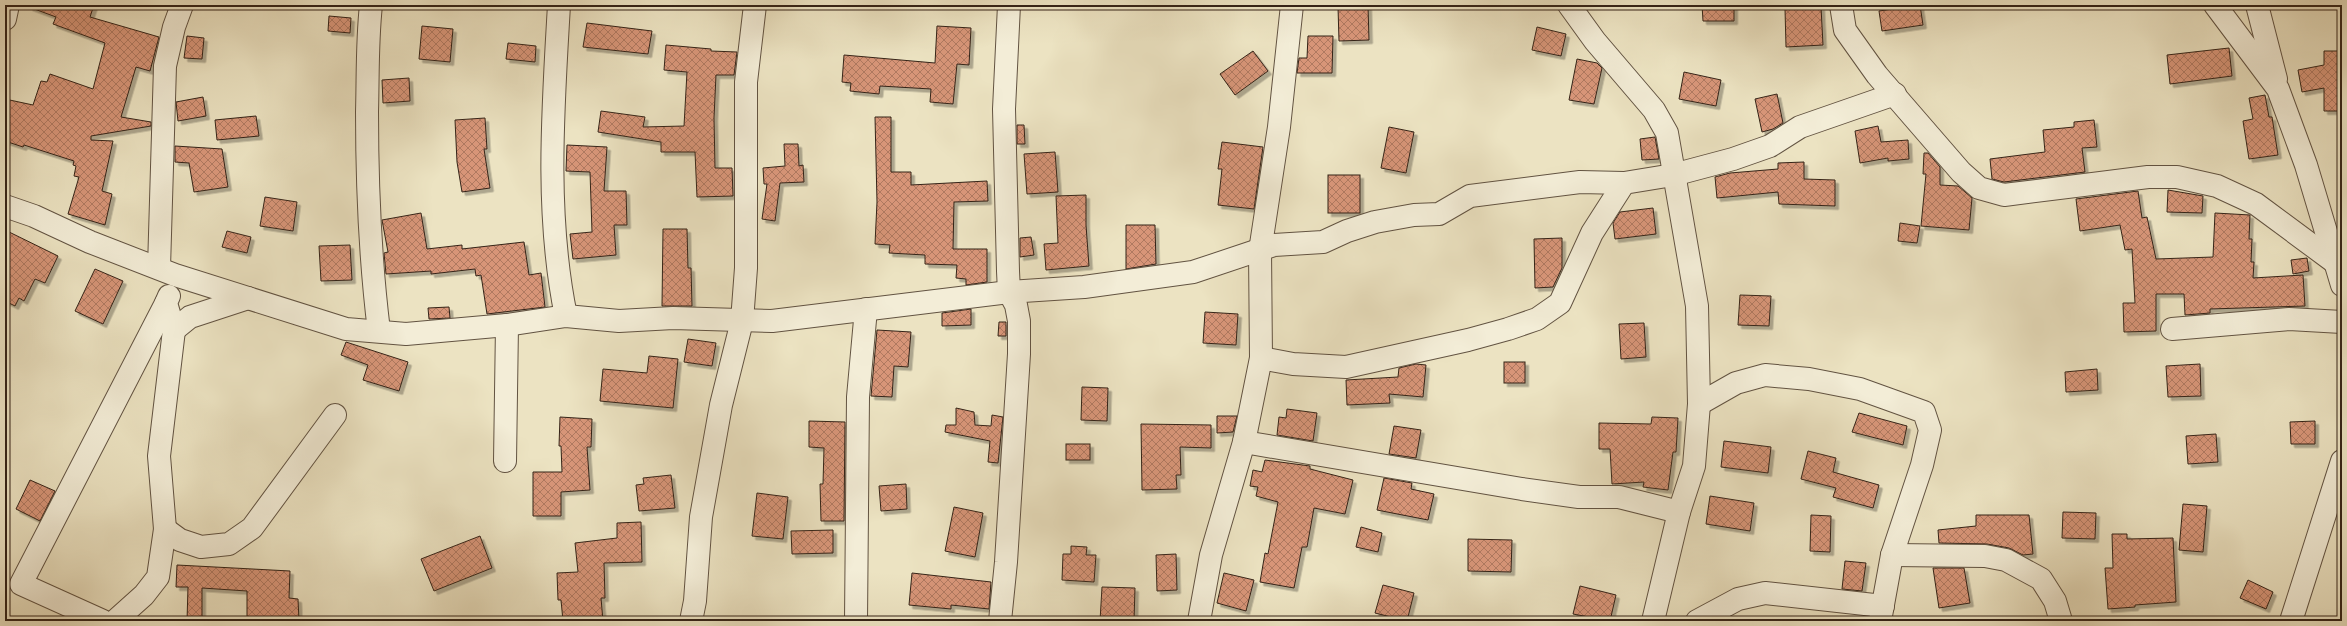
<svg xmlns="http://www.w3.org/2000/svg" width="2347" height="626" viewBox="0 0 2347 626" font-family="'EB Garamond',serif">
  <style>
    .building { fill: url(#building-cross-hatch); stroke: #342317; filter: url(#shadow) }
    .lines { fill: none; stroke-linecap: round; stroke-linejoin: round }
    .minor-casing { stroke: #625342; stroke-width: 24 }
    .minor { stroke: #f3edd7; stroke-width: 22 }
  </style>
  <defs>
    <pattern id="building-cross-hatch" width="8" height="8" patternUnits="userSpaceOnUse"><rect width="8" height="8" fill="#d79578"/><path d="M0 0l8 8M0 8l8-8" fill="none" stroke="#af7961"/></pattern>
    <filter id="shadow"><feDropShadow dx="3.5" dy="3.5" stdDeviation="0" flood-color="#0004"/></filter>
  </defs>
  <rect width="100%" height="100%" fill="#ece3c2"/>
  <filter id="stains"><feTurbulence type="fractalNoise" baseFrequency=".005" numOctaves="4"/><feColorMatrix values="0 0 0 0 .2 0 0 0 0 .09 0 0 0 0 .02 0 0 0 .5 -.17"/></filter>
  <radialGradient id="worn" r=".72"><stop offset=".6" stop-color="#630" stop-opacity="0"/><stop offset="1" stop-color="#630" stop-opacity=".3"/></radialGradient>
  <g class="building">
    <path d="M 30,5 L 94,5 L 90,17 L 159,37 L 150,71 L 136,67 L 121,117 L 151,122 L 151,126 L 91,136 L 91,140 L 113,141 L 102,191 L 112,194 L 105,225 L 68,214 L 79,177 L 74,176 L 76,166 L 73,165 L 74,161 L 24,145 L 23,147 L 5,141 L 5,99 L 33,105 L 41,81 L 47,82 L 50,74 L 93,89 L 105,43 L 53,24 L 56,17 L 29,7 Z"/>
    <path d="M 1702,5 L 1734,5 L 1734,21 L 1703,21 Z"/>
    <path d="M 1920,5 L 1923,25 L 1882,31 L 1879,11 Z"/>
    <path d="M 1368,6 L 1369,40 L 1339,41 L 1338,7 Z"/>
    <path d="M 1821,7 L 1823,45 L 1786,47 L 1785,9 Z"/>
    <path d="M 329,16 L 351,18 L 350,33 L 328,31 Z"/>
    <path d="M 587,23 L 652,31 L 648,54 L 583,47 Z"/>
    <path d="M 422,26 L 453,29 L 450,62 L 419,59 Z"/>
    <path d="M 937,26 L 971,28 L 969,65 L 957,64 L 953,104 L 930,102 L 931,89 L 880,86 L 879,94 L 850,91 L 851,83 L 842,82 L 844,55 L 935,63 Z"/>
    <path d="M 1537,27 L 1566,34 L 1561,56 L 1532,50 Z"/>
    <path d="M 187,36 L 204,38 L 202,59 L 184,58 Z"/>
    <path d="M 1308,36 L 1333,36 L 1332,73 L 1297,73 L 1299,58 L 1307,58 Z"/>
    <path d="M 508,43 L 536,46 L 535,62 L 506,59 Z"/>
    <path d="M 666,45 L 711,49 L 711,51 L 737,52 L 734,75 L 716,75 L 714,118 L 715,168 L 732,168 L 733,196 L 697,197 L 695,152 L 661,152 L 661,142 L 598,132 L 601,111 L 645,117 L 643,127 L 684,126 L 687,72 L 664,70 Z"/>
    <path d="M 2229,48 L 2232,76 L 2170,84 L 2167,55 Z"/>
    <path d="M 1253,51 L 1268,71 L 1235,95 L 1220,74 Z"/>
    <path d="M 2324,51 L 2342,51 L 2342,111 L 2324,111 L 2324,88 L 2302,92 L 2298,70 L 2324,65 Z"/>
    <path d="M 1577,59 L 1597,63 L 1602,68 L 1594,104 L 1569,100 Z"/>
    <path d="M 1684,72 L 1721,80 L 1716,106 L 1679,99 Z"/>
    <path d="M 409,78 L 410,101 L 383,103 L 382,80 Z"/>
    <path d="M 1777,94 L 1783,123 L 1773,129 L 1762,132 L 1755,99 Z"/>
    <path d="M 2265,95 L 2269,117 L 2272,117 L 2278,155 L 2249,159 L 2243,121 L 2253,119 L 2249,98 Z"/>
    <path d="M 203,97 L 206,116 L 178,121 L 176,102 Z"/>
    <path d="M 256,116 L 259,136 L 217,140 L 215,120 Z"/>
    <path d="M 875,117 L 891,117 L 891,172 L 911,172 L 911,185 L 987,181 L 988,201 L 954,202 L 953,249 L 987,249 L 987,282 L 966,285 L 966,279 L 956,278 L 957,265 L 925,264 L 925,255 L 889,253 L 890,245 L 875,244 L 877,202 Z"/>
    <path d="M 485,118 L 487,149 L 484,149 L 490,188 L 462,192 L 457,162 L 455,120 Z"/>
    <path d="M 2094,120 L 2097,147 L 2082,148 L 2085,172 L 2004,182 L 1992,179 L 1990,159 L 2045,152 L 2043,130 L 2074,127 L 2074,122 Z"/>
    <path d="M 1017,125 L 1024,125 L 1025,144 L 1017,144 Z"/>
    <path d="M 1878,126 L 1881,142 L 1908,140 L 1909,159 L 1888,161 L 1888,158 L 1860,163 L 1855,131 Z"/>
    <path d="M 1389,127 L 1414,132 L 1406,173 L 1381,168 Z"/>
    <path d="M 1655,137 L 1659,159 L 1642,160 L 1640,139 Z"/>
    <path d="M 1222,142 L 1263,147 L 1254,209 L 1218,205 L 1222,169 L 1218,169 Z"/>
    <path d="M 784,144 L 798,144 L 799,166 L 803,165 L 804,182 L 780,183 L 775,221 L 762,219 L 767,184 L 764,184 L 763,168 L 785,166 Z"/>
    <path d="M 567,145 L 607,147 L 604,191 L 626,191 L 627,225 L 614,225 L 616,255 L 573,259 L 570,234 L 592,232 L 590,172 L 566,171 Z"/>
    <path d="M 175,146 L 222,149 L 228,187 L 194,192 L 189,163 L 175,162 Z"/>
    <path d="M 1055,152 L 1058,192 L 1027,194 L 1024,154 Z"/>
    <path d="M 1924,153 L 1928,153 L 1940,167 L 1940,185 L 1958,186 L 1972,198 L 1969,230 L 1921,226 L 1926,174 L 1923,174 Z"/>
    <path d="M 1804,162 L 1804,179 L 1835,180 L 1835,206 L 1779,204 L 1778,192 L 1717,198 L 1715,177 L 1730,173 L 1778,169 L 1778,163 Z"/>
    <rect x="1328" y="175" width="32" height="38"/>
    <path d="M 2168,190 L 2203,196 L 2202,213 L 2167,212 Z"/>
    <path d="M 2138,191 L 2142,218 L 2147,217 L 2156,259 L 2213,257 L 2215,213 L 2250,215 L 2249,239 L 2252,239 L 2251,262 L 2254,262 L 2253,278 L 2303,275 L 2305,306 L 2210,309 L 2210,313 L 2185,315 L 2184,294 L 2156,294 L 2156,331 L 2124,332 L 2123,303 L 2135,303 L 2132,249 L 2125,250 L 2120,225 L 2080,231 L 2076,199 Z"/>
    <path d="M 1086,195 L 1086,225 L 1089,266 L 1046,270 L 1044,244 L 1058,243 L 1056,196 Z"/>
    <path d="M 265,197 L 297,202 L 293,231 L 260,226 Z"/>
    <path d="M 1653,208 L 1656,234 L 1615,239 L 1613,223 L 1620,212 Z"/>
    <path d="M 421,213 L 427,249 L 462,245 L 462,249 L 524,242 L 529,275 L 541,273 L 545,307 L 487,314 L 481,275 L 476,276 L 475,269 L 431,274 L 431,271 L 386,274 L 384,253 L 388,252 L 382,220 Z"/>
    <path d="M 1900,223 L 1920,226 L 1917,243 L 1898,241 Z"/>
    <path d="M 1126,225 L 1155,225 L 1156,264 L 1126,269 Z"/>
    <path d="M 663,229 L 687,229 L 688,268 L 691,268 L 692,306 L 662,306 Z"/>
    <path d="M 5,230 L 58,256 L 45,283 L 35,279 L 24,301 L 19,298 L 15,306 L 5,301 Z"/>
    <path d="M 227,231 L 251,237 L 247,253 L 222,247 Z"/>
    <path d="M 1031,237 L 1034,255 L 1020,257 L 1020,238 Z"/>
    <path d="M 1562,238 L 1562,268 L 1553,287 L 1535,288 L 1534,239 Z"/>
    <path d="M 350,245 L 352,280 L 321,281 L 319,246 Z"/>
    <path d="M 2307,258 L 2309,271 L 2293,274 L 2291,260 Z"/>
    <path d="M 95,269 L 123,281 L 103,324 L 75,311 Z"/>
    <path d="M 1740,295 L 1771,296 L 1769,326 L 1738,325 Z"/>
    <path d="M 449,307 L 450,318 L 429,319 L 428,308 Z"/>
    <path d="M 971,309 L 971,325 L 942,326 L 942,313 Z"/>
    <path d="M 1205,312 L 1238,314 L 1236,345 L 1203,343 Z"/>
    <path d="M 999,322 L 1006,322 L 1006,336 L 998,336 Z"/>
    <path d="M 1644,323 L 1646,357 L 1621,359 L 1619,324 Z"/>
    <path d="M 877,330 L 911,332 L 908,367 L 894,366 L 892,397 L 871,396 Z"/>
    <path d="M 688,339 L 716,343 L 712,366 L 684,362 Z"/>
    <path d="M 346,342 L 408,362 L 399,391 L 363,380 L 368,365 L 341,355 Z"/>
    <path d="M 649,356 L 678,359 L 673,408 L 600,401 L 603,369 L 647,373 Z"/>
    <rect x="1504" y="362" width="21" height="21"/>
    <path d="M 1416,364 L 1426,365 L 1423,397 L 1389,394 L 1390,403 L 1347,405 L 1346,380 L 1398,377 L 1399,368 Z"/>
    <path d="M 2200,364 L 2201,396 L 2168,397 L 2166,366 Z"/>
    <path d="M 2097,369 L 2098,390 L 2066,392 L 2065,372 Z"/>
    <path d="M 1082,387 L 1108,388 L 1107,421 L 1081,420 Z"/>
    <path d="M 956,408 L 974,412 L 975,425 L 991,426 L 992,415 L 1003,417 L 998,463 L 988,462 L 990,441 L 945,432 L 946,425 L 956,425 Z"/>
    <path d="M 1287,409 L 1317,413 L 1313,441 L 1277,435 L 1279,417 L 1286,418 Z"/>
    <path d="M 1859,413 L 1907,426 L 1903,445 L 1852,432 Z"/>
    <path d="M 1217,416 L 1237,416 L 1233,432 L 1217,433 Z"/>
    <path d="M 560,417 L 592,419 L 591,447 L 587,447 L 590,490 L 561,492 L 561,516 L 533,516 L 533,472 L 562,472 L 561,446 L 559,446 Z"/>
    <path d="M 1652,417 L 1678,418 L 1676,452 L 1673,452 L 1668,490 L 1643,487 L 1644,482 L 1612,484 L 1610,449 L 1599,449 L 1599,423 L 1651,424 Z"/>
    <path d="M 809,421 L 845,422 L 844,521 L 821,521 L 820,484 L 823,484 L 824,448 L 809,447 Z"/>
    <path d="M 2315,421 L 2315,444 L 2291,444 L 2290,422 Z"/>
    <path d="M 1141,424 L 1211,425 L 1211,448 L 1180,447 L 1181,475 L 1176,475 L 1177,489 L 1142,490 Z"/>
    <path d="M 1394,426 L 1421,430 L 1416,458 L 1389,454 Z"/>
    <path d="M 2216,434 L 2218,462 L 2188,464 L 2186,436 Z"/>
    <path d="M 1724,441 L 1771,447 L 1768,473 L 1721,467 Z"/>
    <rect x="1066" y="444" width="24" height="16"/>
    <path d="M 1808,451 L 1836,458 L 1833,472 L 1879,485 L 1873,508 L 1833,497 L 1836,488 L 1801,479 Z"/>
    <path d="M 1265,460 L 1310,466 L 1310,469 L 1353,480 L 1345,514 L 1314,508 L 1307,547 L 1302,547 L 1294,588 L 1260,582 L 1265,553 L 1268,554 L 1278,502 L 1256,496 L 1258,487 L 1250,486 L 1253,470 L 1262,472 Z"/>
    <path d="M 671,475 L 675,508 L 639,511 L 636,485 L 644,484 L 643,478 Z"/>
    <path d="M 1384,478 L 1412,483 L 1411,489 L 1434,494 L 1428,520 L 1377,510 Z"/>
    <path d="M 30,480 L 55,491 L 40,521 L 16,509 Z"/>
    <path d="M 906,484 L 907,509 L 881,511 L 879,486 Z"/>
    <path d="M 757,493 L 788,497 L 783,539 L 752,536 Z"/>
    <path d="M 1710,496 L 1754,503 L 1750,531 L 1706,524 Z"/>
    <path d="M 2183,504 L 2207,506 L 2203,552 L 2179,550 Z"/>
    <path d="M 954,507 L 983,513 L 975,557 L 945,551 Z"/>
    <path d="M 2063,512 L 2096,513 L 2095,539 L 2062,538 Z"/>
    <path d="M 1811,515 L 1831,516 L 1830,552 L 1810,551 Z"/>
    <path d="M 1976,515 L 2029,515 L 2033,554 L 2023,555 L 2009,548 L 1987,544 L 1939,543 L 1938,530 L 1976,526 Z"/>
    <path d="M 641,522 L 642,562 L 604,563 L 605,598 L 601,598 L 603,621 L 563,621 L 561,600 L 558,600 L 557,573 L 578,572 L 575,543 L 617,538 L 617,523 Z"/>
    <path d="M 1361,527 L 1382,533 L 1378,552 L 1356,547 Z"/>
    <path d="M 833,530 L 833,553 L 792,554 L 791,531 Z"/>
    <path d="M 2112,534 L 2127,534 L 2127,539 L 2173,538 L 2176,602 L 2135,605 L 2135,607 L 2108,609 L 2105,568 L 2113,568 Z"/>
    <path d="M 480,536 L 492,568 L 434,591 L 421,559 Z"/>
    <path d="M 1468,539 L 1512,540 L 1511,572 L 1468,571 Z"/>
    <path d="M 1071,546 L 1087,547 L 1086,555 L 1096,555 L 1094,582 L 1062,580 L 1063,554 L 1071,554 Z"/>
    <path d="M 1176,554 L 1177,590 L 1157,591 L 1156,555 Z"/>
    <path d="M 1845,561 L 1866,563 L 1862,591 L 1842,589 Z"/>
    <path d="M 177,565 L 290,571 L 289,598 L 298,599 L 299,621 L 247,621 L 247,591 L 202,588 L 202,621 L 187,621 L 188,587 L 176,587 Z"/>
    <path d="M 1933,568 L 1964,568 L 1970,603 L 1939,608 Z"/>
    <path d="M 912,573 L 991,582 L 989,609 L 951,605 L 951,609 L 909,605 Z"/>
    <path d="M 1224,573 L 1254,580 L 1246,611 L 1217,603 Z"/>
    <path d="M 2248,580 L 2273,592 L 2266,609 L 2240,598 Z"/>
    <path d="M 1383,585 L 1414,593 L 1407,621 L 1375,613 Z"/>
    <path d="M 1580,586 L 1616,595 L 1610,621 L 1573,614 Z"/>
    <path d="M 1102,587 L 1135,588 L 1134,621 L 1100,621 Z"/>
  </g>
  <g class="lines">
    <defs>
      <g id="minor">
        <path d="M 371,5 C 367,41 368,76 367,112 C 367,185 370,258 379,331"/>
        <path d="M 559,5 C 553,108 545,214 566,316"/>
        <path d="M 1569,5 L 1595,41 L 1654,110 L 1667,133 L 1697,306 L 1699,404 L 1694,466 L 1679,512 L 1653,621"/>
        <path d="M 1841,5 L 1845,30 L 1877,75 L 1961,172 L 1979,188 L 2004,195 L 2148,177 L 2177,177 L 2217,186 L 2256,204 L 2333,261"/>
        <path d="M 2215,5 L 2278,89 L 2306,165 L 2342,285"/>
        <path d="M 2257,5 L 2276,79"/>
        <path d="M 5,19 L 8,5"/>
        <path d="M 5,206 L 34,216 L 90,242 L 175,275 L 346,329 L 406,334 L 507,325 L 566,316 L 619,321 L 673,318 L 772,321 L 1009,292 L 1084,287 L 1193,272 L 1274,245 L 1323,242 L 1347,231 L 1375,222 L 1414,215 L 1439,214 L 1470,196 L 1580,182 L 1624,183"/>
        <path d="M 159,268 L 165,66 L 174,27 L 182,5"/>
        <path d="M 2172,329 L 2289,319 L 2342,322"/>
        <path d="M 174,330 L 190,317 L 248,298"/>
        <path d="M 1261,358 L 1260,251 L 1279,127 L 1292,5"/>
        <path d="M 1699,404 L 1736,383 L 1765,375 L 1809,379 L 1860,389 L 1924,412 L 1930,430 L 1922,465 L 1892,555 L 1880,621"/>
        <path d="M 1244,442 L 1522,489 L 1579,497 L 1619,497 L 1679,512"/>
        <path d="M 505,461 L 507,325"/>
        <path d="M 165,529 L 159,456 L 174,330 L 166,303 L 169,296"/>
        <path d="M 1892,555 L 1985,556 L 2006,560 L 2041,579 L 2055,601 L 2061,621"/>
        <path d="M 103,621 L 21,584 L 166,303"/>
        <path d="M 115,621 L 144,595 L 158,577 L 165,529 L 180,540 L 201,547 L 229,544 L 252,528 L 335,415"/>
        <path d="M 691,621 L 695,601 L 701,517 L 721,405 L 742,321 L 746,268 L 746,82 L 755,5"/>
        <path d="M 856,621 L 858,397 L 866,309"/>
        <path d="M 1000,621 L 1006,562 L 1019,354 L 1019,321 L 1016,305 L 1009,292 L 1008,271 L 1004,109 L 1009,5"/>
        <path d="M 1199,621 L 1211,555 L 1244,442 L 1261,358 L 1293,364 L 1346,367 L 1468,340 L 1508,329 L 1537,319 L 1560,303 L 1592,233 L 1624,183 L 1673,175 L 1733,159 L 1770,146 L 1800,127 L 1895,94"/>
        <path d="M 1697,621 L 1738,599 L 1765,593 L 1883,606"/>
        <path d="M 2291,621 L 2342,461"/>
      </g>
    </defs>
    <use href="#minor" class="minor-casing"/>
    <use href="#minor" class="minor"/>
  </g>
  <rect width="2347" height="626" fill="none" stroke="#ece3c2" stroke-width="20"/>
  <rect x="6" y="6" width="2335" height="614" fill="none" stroke="#342317" stroke-width="2"/>
  <rect x="10" y="10" width="2327" height="606" fill="none" stroke="#342317"/>
  <rect width="100%" height="100%" filter="url(#stains)"/>
  <rect width="100%" height="100%" fill="url(#worn)"/>
</svg>
